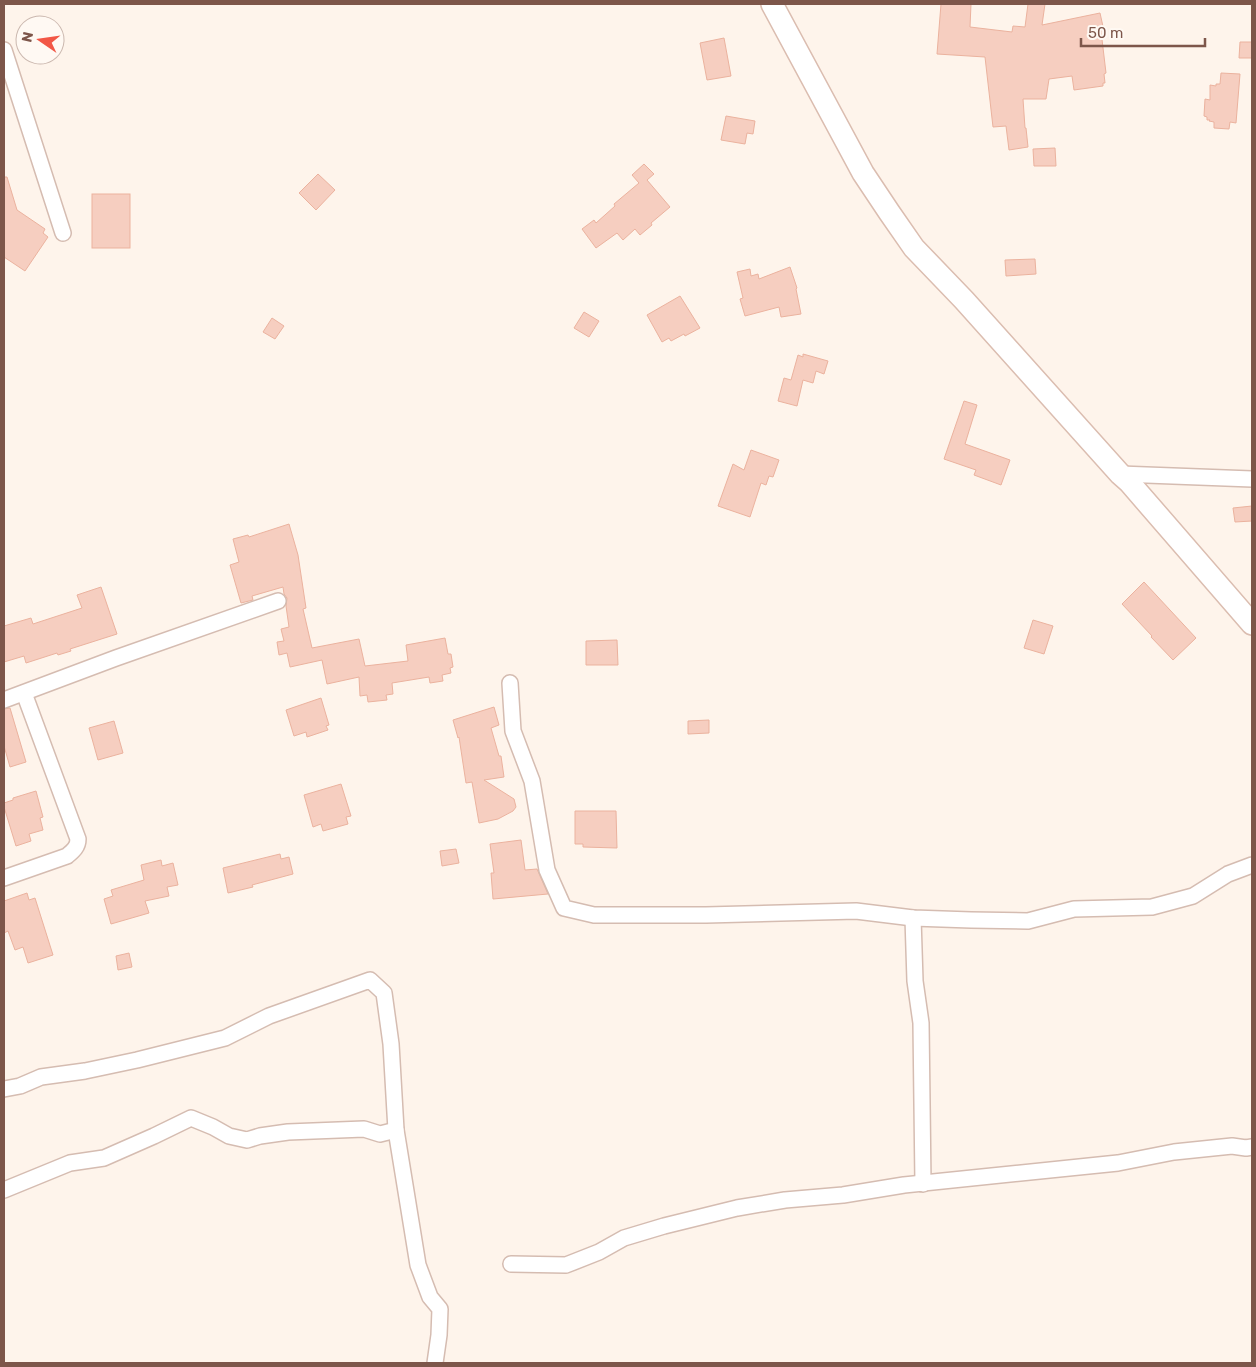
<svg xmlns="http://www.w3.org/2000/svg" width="1256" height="1367" viewBox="0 0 1256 1367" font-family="Rubik,sans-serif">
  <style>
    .building { fill: #f6cec0; stroke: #ebb29e }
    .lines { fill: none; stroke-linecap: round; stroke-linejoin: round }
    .street-casing { stroke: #d5bcb1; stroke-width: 18 }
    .secondary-casing { stroke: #dbbdb0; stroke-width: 24 }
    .street { stroke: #fff; stroke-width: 15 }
    .secondary { stroke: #fff; stroke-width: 21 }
  </style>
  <rect width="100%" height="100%" fill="#fef4eb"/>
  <g class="building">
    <path d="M 941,4 L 971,4 L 970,27 L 1012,32 L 1013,26 L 1025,27 L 1028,4 L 1045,4 L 1042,25 L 1100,13 L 1104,31 L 1101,31 L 1106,73 L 1104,74 L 1105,83 L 1103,83 L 1103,86 L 1074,90 L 1072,76 L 1049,79 L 1046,99 L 1023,99 L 1025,128 L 1026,128 L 1028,147 L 1009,150 L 1006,126 L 993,127 L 985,57 L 937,54 Z"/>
    <path d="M 724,38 L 731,76 L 707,80 L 700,43 Z"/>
    <path d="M 1240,42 L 1252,42 L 1252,58 L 1239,58 Z"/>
    <path d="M 1221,73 L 1240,74 L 1236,123 L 1230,122 L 1229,129 L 1214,128 L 1214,122 L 1209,121 L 1210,120 L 1207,120 L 1207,117 L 1204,116 L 1205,99 L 1210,100 L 1210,85 L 1216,86 L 1216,84 L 1220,84 Z"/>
    <path d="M 726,116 L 755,121 L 753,134 L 747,133 L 745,144 L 721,140 Z"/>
    <path d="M 1055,148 L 1056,166 L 1034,166 L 1033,149 Z"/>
    <path d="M 644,164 L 654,174 L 647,180 L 670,207 L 651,223 L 652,225 L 640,235 L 635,229 L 623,240 L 617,233 L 596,248 L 582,229 L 594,220 L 596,223 L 615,206 L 614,204 L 639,183 L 632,175 Z"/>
    <path d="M 318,174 L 335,190 L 316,210 L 299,193 Z"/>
    <path d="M 4,177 L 7,177 L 17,210 L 45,229 L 43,233 L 48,237 L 25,271 L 4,257 Z"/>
    <rect x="92" y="194" width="38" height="54"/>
    <path d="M 1035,259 L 1036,274 L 1006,276 L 1005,260 Z"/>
    <path d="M 790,267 L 797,288 L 796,289 L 801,314 L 781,317 L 779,307 L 745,316 L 740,299 L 743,298 L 737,272 L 750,269 L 751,276 L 758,274 L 759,279 Z"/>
    <path d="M 680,296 L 700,328 L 685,336 L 684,334 L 671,341 L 669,338 L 662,342 L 647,315 Z"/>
    <path d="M 584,312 L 599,321 L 589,337 L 574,328 Z"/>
    <path d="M 272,318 L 284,326 L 275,339 L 263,332 Z"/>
    <path d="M 803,354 L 828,361 L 824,374 L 816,371 L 813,383 L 803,380 L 797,406 L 778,401 L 784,378 L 791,380 L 798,355 L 803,357 Z"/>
    <path d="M 964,401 L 977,405 L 965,444 L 1010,460 L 1001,485 L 974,475 L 976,470 L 944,459 Z"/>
    <path d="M 751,450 L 779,460 L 773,477 L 769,476 L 766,485 L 761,483 L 750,517 L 718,506 L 733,464 L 744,470 Z"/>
    <path d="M 1252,506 L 1252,521 L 1235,522 L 1233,508 Z"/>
    <path d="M 289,524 L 298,555 L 306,608 L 303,609 L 312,648 L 359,639 L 365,666 L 408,661 L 406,645 L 445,638 L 448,654 L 451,654 L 453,667 L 450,668 L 451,673 L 442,675 L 443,681 L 430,683 L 429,677 L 392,683 L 393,694 L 386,695 L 387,700 L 368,702 L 367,695 L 360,696 L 359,677 L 327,684 L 322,660 L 290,667 L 287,653 L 279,655 L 277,642 L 284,641 L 281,629 L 289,627 L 286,606 L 287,598 L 284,594 L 283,587 L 252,596 L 253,600 L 241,603 L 230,565 L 239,562 L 233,539 L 248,535 L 249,537 Z"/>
    <path d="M 1144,582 L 1196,638 L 1173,660 L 1151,637 L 1152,636 L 1122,604 Z"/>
    <path d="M 101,587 L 117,634 L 70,649 L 71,651 L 58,655 L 57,653 L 26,663 L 24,656 L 4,662 L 4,626 L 31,618 L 33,624 L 82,608 L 77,595 Z"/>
    <path d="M 1033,620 L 1053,626 L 1044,654 L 1024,648 Z"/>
    <path d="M 617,640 L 618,665 L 586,665 L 586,641 Z"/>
    <path d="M 321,698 L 329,725 L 326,726 L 328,730 L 307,737 L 306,732 L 294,736 L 286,710 Z"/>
    <path d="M 494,707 L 499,725 L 491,728 L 499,756 L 501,756 L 504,777 L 484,780 L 514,799 L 516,807 L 513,811 L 498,819 L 479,823 L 472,782 L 466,783 L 459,737 L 458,738 L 453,720 Z"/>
    <path d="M 10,708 L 26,762 L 10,767 L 4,746 L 4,709 Z"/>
    <path d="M 709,720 L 709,733 L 688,734 L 688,721 Z"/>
    <path d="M 114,721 L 123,753 L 98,760 L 89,728 Z"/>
    <path d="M 341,784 L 351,816 L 346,817 L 348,824 L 323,831 L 321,824 L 313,827 L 304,795 Z"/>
    <path d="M 36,791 L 43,817 L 40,818 L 43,830 L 29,834 L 31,841 L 16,846 L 4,807 L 4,803 L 13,800 L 13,798 Z"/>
    <path d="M 575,811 L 616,811 L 617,848 L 583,847 L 583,844 L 575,844 Z"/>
    <path d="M 521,840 L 525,870 L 537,869 L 548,894 L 493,899 L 491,873 L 494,873 L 490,844 Z"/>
    <path d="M 456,849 L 459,863 L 442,866 L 440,851 Z"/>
    <path d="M 280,854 L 281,859 L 289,857 L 293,874 L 252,885 L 253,887 L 228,893 L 223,868 Z"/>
    <path d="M 161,860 L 162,866 L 173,863 L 178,885 L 167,887 L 169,896 L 145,901 L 149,913 L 111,924 L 104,899 L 113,896 L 111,890 L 144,880 L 141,865 Z"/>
    <path d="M 27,893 L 29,900 L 35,898 L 53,955 L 28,963 L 23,947 L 15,950 L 8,931 L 4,933 L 4,901 Z"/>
    <path d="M 129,953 L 132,967 L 118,970 L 116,956 Z"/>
  </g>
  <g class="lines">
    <defs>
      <g id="street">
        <path d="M 4,50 L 63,233"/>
        <path d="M 1120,474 L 1252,479"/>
        <path d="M 510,683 L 513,731 L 532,781 L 547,870 L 564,908 L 594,915 L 706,915 L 856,911 L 913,918 L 971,920 L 1028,921 L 1074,909 L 1152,907 L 1193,896 L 1228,874 L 1252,865"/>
        <path d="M 4,700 L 116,658 L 278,601"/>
        <path d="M 4,878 L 67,856 C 73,851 78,847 78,839 L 24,693"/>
        <path d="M 913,918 L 915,981 L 921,1023 L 923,1184"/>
        <path d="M 4,1089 L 20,1086 L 41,1077 L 85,1071 L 137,1060 L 225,1038 L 269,1016 L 370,980 L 384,993 L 391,1044 L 396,1130 L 418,1265 L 430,1297 L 440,1309 L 439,1335 L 435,1363"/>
        <path d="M 4,1190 L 70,1163 L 104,1158 L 154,1136 L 191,1118 L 213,1127 L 229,1136 L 247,1140 L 260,1136 L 288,1132 L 364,1129 L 380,1134 L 396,1130"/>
        <path d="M 511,1264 L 566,1265 L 599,1252 L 624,1238 L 664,1226 L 737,1208 L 785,1200 L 843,1195 L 904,1185 L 1118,1163 L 1174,1152 L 1232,1146 L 1246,1148 L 1252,1147"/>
      </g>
      <path id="secondary" d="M 772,4 L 863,173 L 889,212 L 914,248 L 964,300 L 1120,474 L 1129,482 L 1252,624"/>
    </defs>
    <use href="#street" class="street-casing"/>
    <use href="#secondary" class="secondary-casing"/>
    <use href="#street" class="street"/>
    <use href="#secondary" class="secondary"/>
  </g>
  <rect width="1256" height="1367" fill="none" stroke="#7d564a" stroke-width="10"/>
  <g transform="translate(40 40) rotate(283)"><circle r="24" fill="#fff9f3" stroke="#cbb8af"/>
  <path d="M0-4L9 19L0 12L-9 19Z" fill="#f25746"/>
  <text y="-8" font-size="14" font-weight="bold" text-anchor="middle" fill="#7d564a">N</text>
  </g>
  <path d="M1081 38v8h124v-8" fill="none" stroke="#7d564a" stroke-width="2.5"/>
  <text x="1088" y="38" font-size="15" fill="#7d564a" stroke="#fff9f3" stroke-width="4" paint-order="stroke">50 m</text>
</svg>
